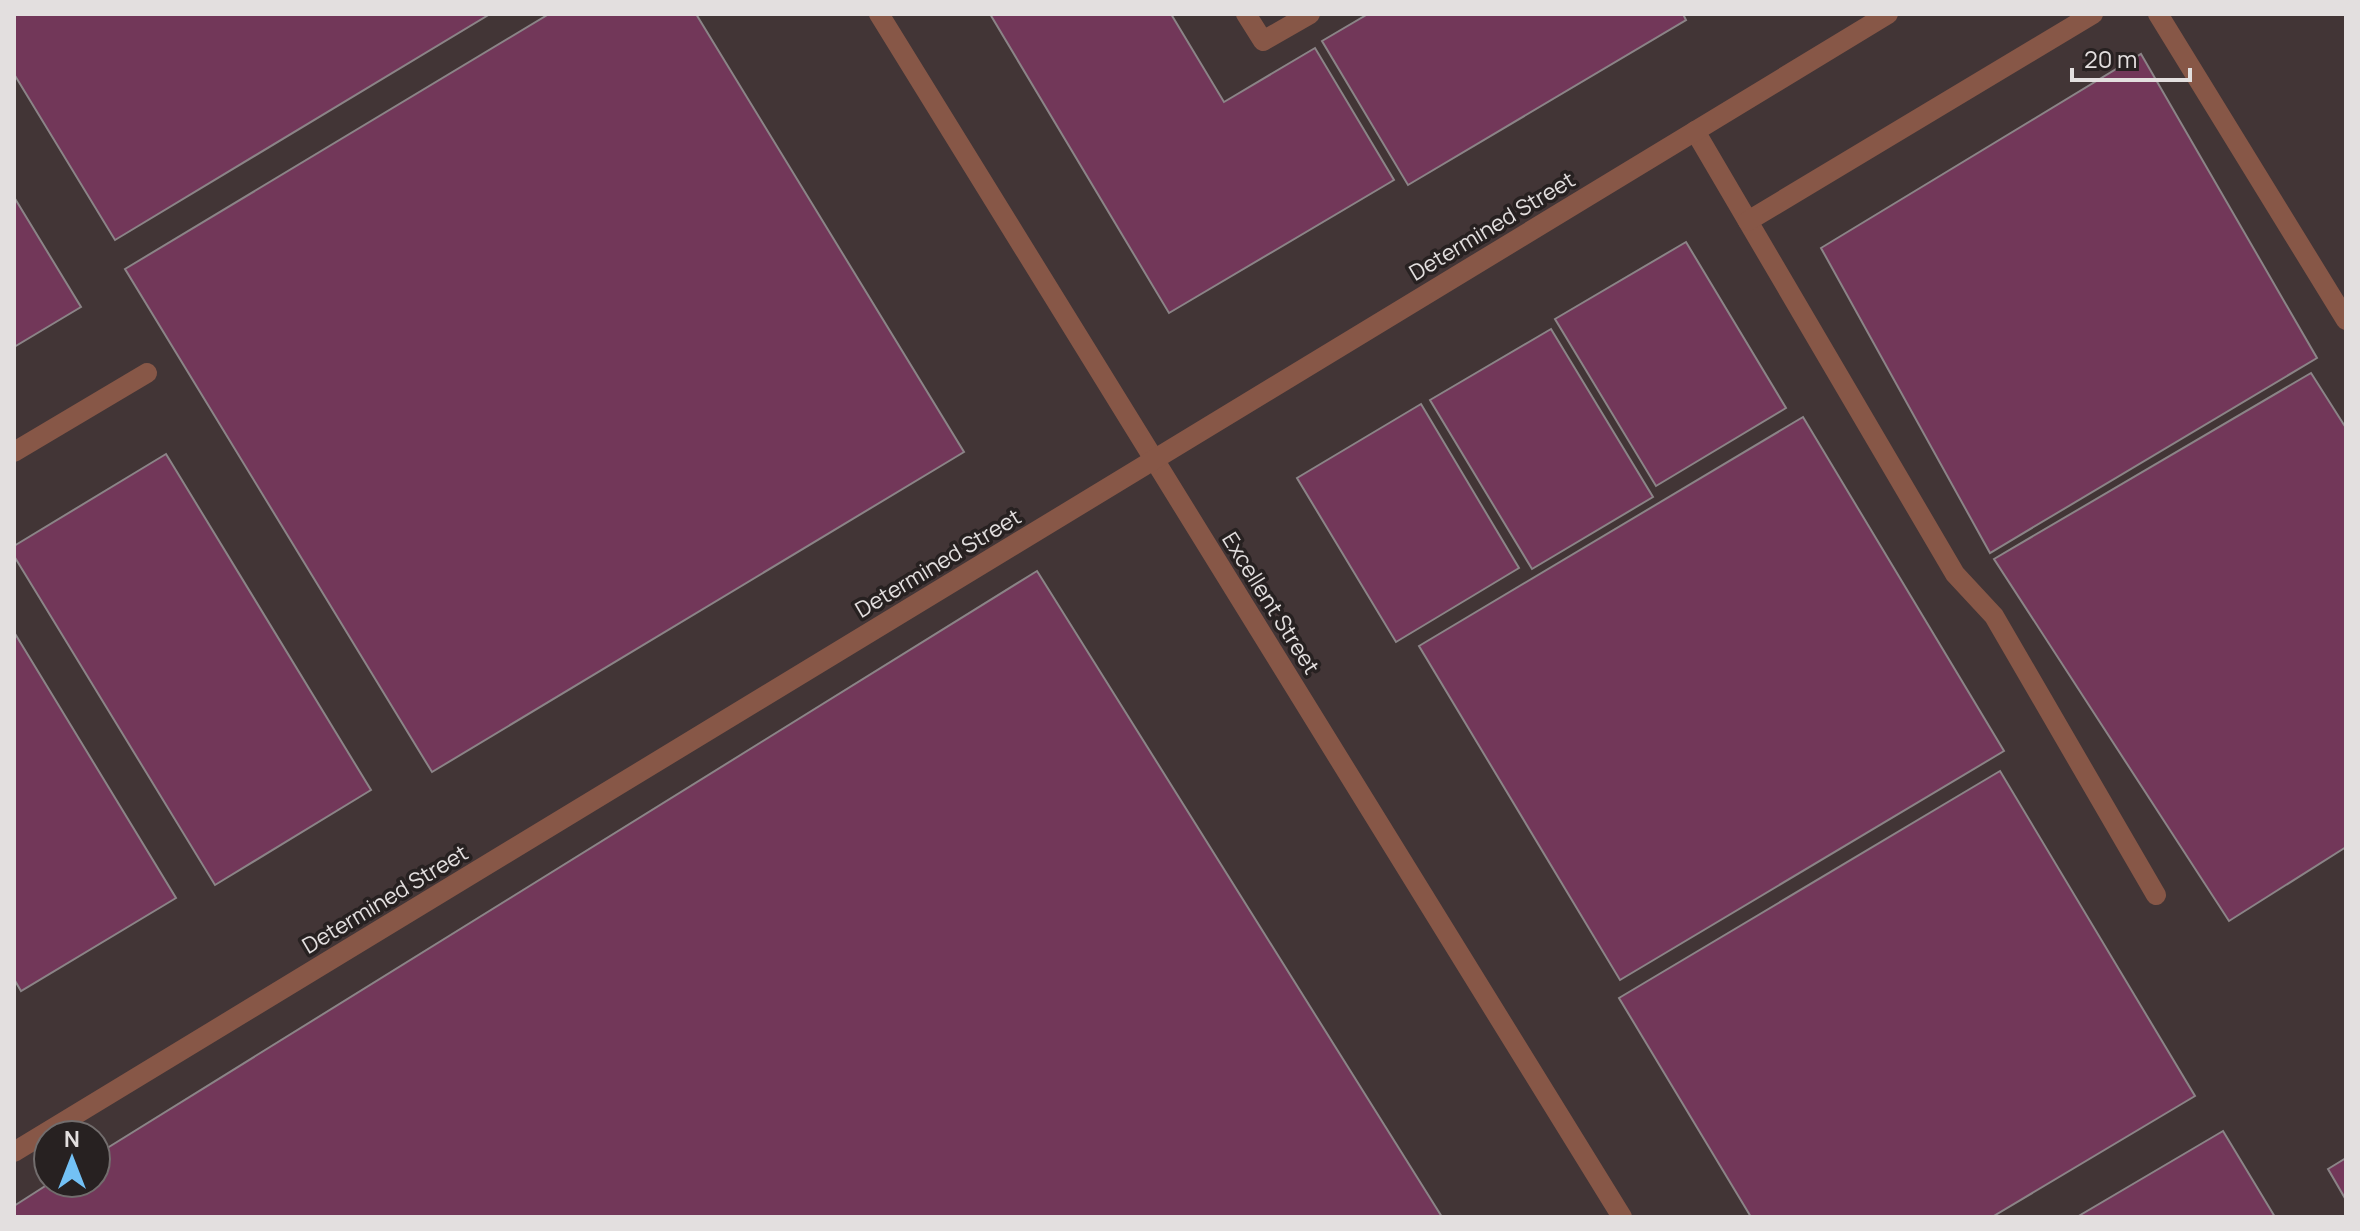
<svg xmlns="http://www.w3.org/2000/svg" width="2360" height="1231" viewBox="0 0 2360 1231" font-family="Manrope,sans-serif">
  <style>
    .built { fill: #423536; fill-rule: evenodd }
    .building { fill: #723759; stroke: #8b8487; stroke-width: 2 }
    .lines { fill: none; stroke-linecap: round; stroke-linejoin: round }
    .service { stroke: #875747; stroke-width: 20 }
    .minor { stroke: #875747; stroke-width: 20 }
    .labels { text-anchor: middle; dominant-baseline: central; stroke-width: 7; stroke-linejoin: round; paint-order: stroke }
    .street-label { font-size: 22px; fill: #e3dfdf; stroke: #272121 }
  </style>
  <rect width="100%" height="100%" fill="#312b2b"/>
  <path class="built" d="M 14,14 L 2346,14 L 2346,1217 L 14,1217 ZM 48,1135 L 96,1135 L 96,1183 L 48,1183 Z"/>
  <g class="building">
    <path d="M 14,14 L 490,14 L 115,240 L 14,74 Z"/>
    <path d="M 549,14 L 696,14 L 964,452 L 432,772 L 125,269 Z"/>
    <path d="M 990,14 L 1171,14 L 1224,102 L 1315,48 L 1394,180 L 1169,313 Z"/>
    <path d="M 1368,14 L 1683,14 L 1686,20 L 1408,185 L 1322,41 Z"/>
    <path d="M 2141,54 L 2317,358 L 1990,553 L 1821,248 Z"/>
    <path d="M 14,197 L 81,307 L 14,347 Z"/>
    <path d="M 1686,242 L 1786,408 L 1656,486 L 1555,319 Z"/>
    <path d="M 1551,329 L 1653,497 L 1532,569 L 1430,400 Z"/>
    <path d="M 2311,373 L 2346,428 L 2346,847 L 2229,921 L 1994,559 Z"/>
    <path d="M 1421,404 L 1519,568 L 1396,642 L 1297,478 Z"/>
    <path d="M 1803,417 L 2004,751 L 1620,980 L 1419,646 Z"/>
    <path d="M 166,454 L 371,790 L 215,885 L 14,556 L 14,546 Z"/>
    <path d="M 1037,571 L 1442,1217 L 14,1217 L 14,1206 L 50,1183 L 96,1183 L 96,1155 Z"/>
    <path d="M 14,632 L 176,898 L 21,991 L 14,979 Z"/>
    <path d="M 2000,771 L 2195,1096 L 1992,1217 L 1751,1217 L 1619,998 Z"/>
    <path d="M 2223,1131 L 2275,1217 L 2077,1217 Z"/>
    <path d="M 2346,1158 L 2346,1200 L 2328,1169 Z"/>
  </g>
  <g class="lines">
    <g class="service">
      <path d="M 1246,14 L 1263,41 L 1310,14"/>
      <path d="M 2158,14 L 2346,320"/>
      <path d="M 1695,131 L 1955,574 L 1994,616 L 2156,895"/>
      <path d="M 1748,221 L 2093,14"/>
      <path d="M 14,452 L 147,373"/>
    </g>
    <g class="minor">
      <path d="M 879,14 L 1622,1217"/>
      <path d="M 14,1152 L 1888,14"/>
    </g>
  </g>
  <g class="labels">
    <g class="street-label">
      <text transform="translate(1492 226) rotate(-31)">Determined Street</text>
      <text transform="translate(938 563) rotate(-31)">Determined Street</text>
      <text transform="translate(1271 603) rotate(58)">Excellent Street</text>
      <text transform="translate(385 899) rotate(-31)">Determined Street</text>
    </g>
  </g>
  <rect width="2360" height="1231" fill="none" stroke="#e3dfdf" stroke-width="32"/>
  <g transform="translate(72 1159)"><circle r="38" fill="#272121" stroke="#726d6d" stroke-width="2"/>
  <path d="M0-6L14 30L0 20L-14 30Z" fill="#73c1f5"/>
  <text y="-12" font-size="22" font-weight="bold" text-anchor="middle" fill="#e3dfdf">N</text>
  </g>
  <path d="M2072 68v12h118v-12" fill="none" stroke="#e3dfdf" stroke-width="4"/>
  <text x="2084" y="68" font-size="24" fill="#e3dfdf" stroke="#272121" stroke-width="6" paint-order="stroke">20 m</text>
</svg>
